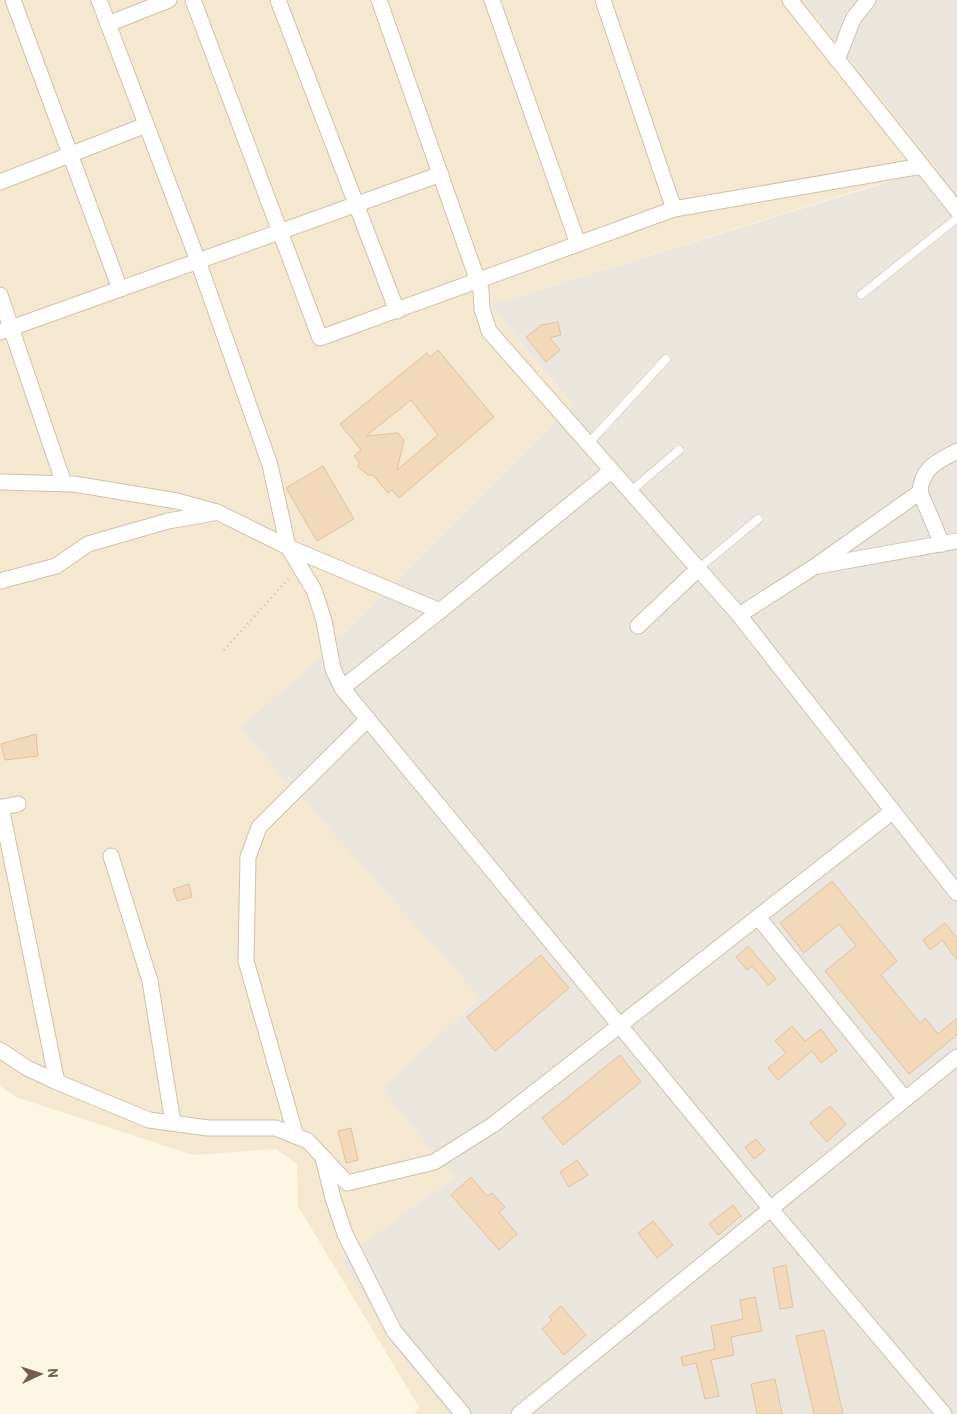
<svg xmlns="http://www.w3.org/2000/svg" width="957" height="1414" viewBox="0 0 957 1414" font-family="Barlow,sans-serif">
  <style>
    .residential { fill: #f4e9d0 }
    .industrial { fill: #ebe6dd }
    .building { fill: #f2d9b9; stroke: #e4c29a; fill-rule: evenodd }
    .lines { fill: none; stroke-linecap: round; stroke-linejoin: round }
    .lane-casing { stroke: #cfc1ac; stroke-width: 9 }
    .street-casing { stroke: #cfc1ac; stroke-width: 17 }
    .path { stroke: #d6bc9d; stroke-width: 2.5; stroke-dasharray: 1 4; stroke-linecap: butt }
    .lane { stroke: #fff; stroke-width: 8 }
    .street { stroke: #fff; stroke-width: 15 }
  </style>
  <rect width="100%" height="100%" fill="#fcf6e2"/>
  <path class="residential" d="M 0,0 L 803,0 L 936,166 L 490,305 L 573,405 L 324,654 L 239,728 L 480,998 L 381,1088 L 454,1178 L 341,1259 L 393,1345 L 449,1414 L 414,1414 L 420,1409 L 298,1206 L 297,1164 L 276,1149 L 193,1155 L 16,1097 L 0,1086 Z"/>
  <path class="industrial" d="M 803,0 L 957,0 L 957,1414 L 449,1414 L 393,1345 L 341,1259 L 454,1178 L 381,1088 L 480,998 L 239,728 L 324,654 L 573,405 L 490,305 L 936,167 Z"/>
  <g class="building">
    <path d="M 558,322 L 561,335 L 550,338 L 560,350 L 546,362 L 526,337 L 541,325 Z"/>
    <path d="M 438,350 L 494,417 L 399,498 L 392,490 L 388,493 L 373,475 L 368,475 L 358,467 L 359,462 L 354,456 L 361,450 L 340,424 L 427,353 L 430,357 ZM 411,400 L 438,435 L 397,470 L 404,440 L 398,433 L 366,436 Z"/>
    <path d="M 323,466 L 354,519 L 317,541 L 286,488 Z"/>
    <path d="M 36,734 L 38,756 L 5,760 L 1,744 Z"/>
    <path d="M 832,881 L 897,961 L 881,975 L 920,1023 L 925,1018 L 938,1034 L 957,1018 L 957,1035 L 909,1074 L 825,971 L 856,946 L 839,924 L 804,953 L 780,923 Z"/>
    <path d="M 189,884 L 192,897 L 177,901 L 173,889 Z"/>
    <path d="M 945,923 L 957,938 L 957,960 L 942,940 L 930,950 L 923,940 Z"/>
    <path d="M 748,946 L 776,979 L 768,985 L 752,966 L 747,970 L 736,957 Z"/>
    <path d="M 541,955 L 569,988 L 495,1051 L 467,1017 Z"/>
    <path d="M 792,1026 L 805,1041 L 821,1029 L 837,1051 L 821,1063 L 812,1051 L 778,1080 L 768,1068 L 786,1053 L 775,1041 Z"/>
    <path d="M 620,1055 L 641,1082 L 563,1145 L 542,1118 Z"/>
    <path d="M 830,1106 L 846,1124 L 827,1142 L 810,1123 Z"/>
    <path d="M 351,1128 L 358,1160 L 346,1163 L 338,1131 Z"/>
    <path d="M 756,1139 L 765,1150 L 754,1159 L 745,1147 Z"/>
    <path d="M 577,1160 L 588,1175 L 569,1187 L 560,1172 Z"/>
    <path d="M 471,1177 L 487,1196 L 492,1193 L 505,1207 L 499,1212 L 517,1234 L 499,1250 L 451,1195 Z"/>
    <path d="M 733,1205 L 741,1216 L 718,1235 L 709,1224 Z"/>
    <path d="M 653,1221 L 673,1245 L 657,1258 L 638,1233 Z"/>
    <path d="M 786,1265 L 793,1307 L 780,1309 L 773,1268 Z"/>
    <path d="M 755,1297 L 762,1331 L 731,1337 L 734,1355 L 711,1360 L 719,1396 L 705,1399 L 696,1363 L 683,1366 L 681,1357 L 715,1349 L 711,1326 L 743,1319 L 740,1300 Z"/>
    <path d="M 561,1306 L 586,1335 L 564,1355 L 542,1329 L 552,1320 L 549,1317 Z"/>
    <path d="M 824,1330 L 843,1414 L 814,1414 L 796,1336 Z"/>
    <path d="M 775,1379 L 782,1414 L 757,1414 L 751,1384 Z"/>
  </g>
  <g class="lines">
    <defs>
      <g id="lane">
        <path d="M 861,295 L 957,218"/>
        <path d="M 588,444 L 666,359"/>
        <path d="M 630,492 L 679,450"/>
        <path d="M 698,569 L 758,519"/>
      </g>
      <g id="street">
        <path d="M 13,0 L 120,289"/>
        <path d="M 99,0 L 198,261 L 270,465 L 288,547 L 314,590 L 324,621 L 333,669 L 342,688 L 770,1208 L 944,1414"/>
        <path d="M 193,0 L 320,338 L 674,209 L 922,166"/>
        <path d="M 278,0 L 397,311"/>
        <path d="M 379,0 L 481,290 L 482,309 L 489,331 L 739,615 L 957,893"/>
        <path d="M 492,0 L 578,244"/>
        <path d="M 603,0 L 674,209"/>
        <path d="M 790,0 L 957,210"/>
        <path d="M 108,24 L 169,0"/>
        <path d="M 837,60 L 853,19 L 868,0"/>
        <path d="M 0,182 L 146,125"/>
        <path d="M 0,295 L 64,484"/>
        <path d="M 0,332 L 441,174"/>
        <path d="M 0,482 L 74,484 L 177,501 L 217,512 L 288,547 L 440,611"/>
        <path d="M 920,492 L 942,544"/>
        <path d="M 818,566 L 957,541"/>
        <path d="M 0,581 L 56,566 L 88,544 L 168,521 L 214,513"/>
        <path d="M 739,615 L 814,567 L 920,492 C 922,467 937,462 957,451"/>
        <path d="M 638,626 L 698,569"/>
        <path d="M 342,688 L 440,611 L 611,471"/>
        <path d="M 1,807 L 57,1082"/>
        <path d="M 0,808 L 18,804"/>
        <path d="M 111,856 L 150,981 L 173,1123"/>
        <path d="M 758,917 L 905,1099"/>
        <path d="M 0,1050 L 27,1068 L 57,1082 L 149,1120 L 208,1128 L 276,1128 L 308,1141 L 347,1183 L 434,1162 L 494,1124 L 893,811"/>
        <path d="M 296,1136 L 246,961 L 248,857 L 259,827 L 368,719"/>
        <path d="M 323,1158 L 333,1198 L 345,1234 L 394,1331 L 463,1414"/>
        <path d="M 519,1414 L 957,1057"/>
      </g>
    </defs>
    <use href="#lane" class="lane-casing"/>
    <use href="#street" class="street-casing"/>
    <path class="path" d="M 224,650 L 290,577"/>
    <use href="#lane" class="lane"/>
    <use href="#street" class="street"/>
  </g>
  <g transform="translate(40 1374) rotate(86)" stroke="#fffae8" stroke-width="4" paint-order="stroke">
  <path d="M0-4L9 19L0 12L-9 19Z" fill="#745f48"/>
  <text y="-8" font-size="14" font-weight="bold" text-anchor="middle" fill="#745f48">N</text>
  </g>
</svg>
